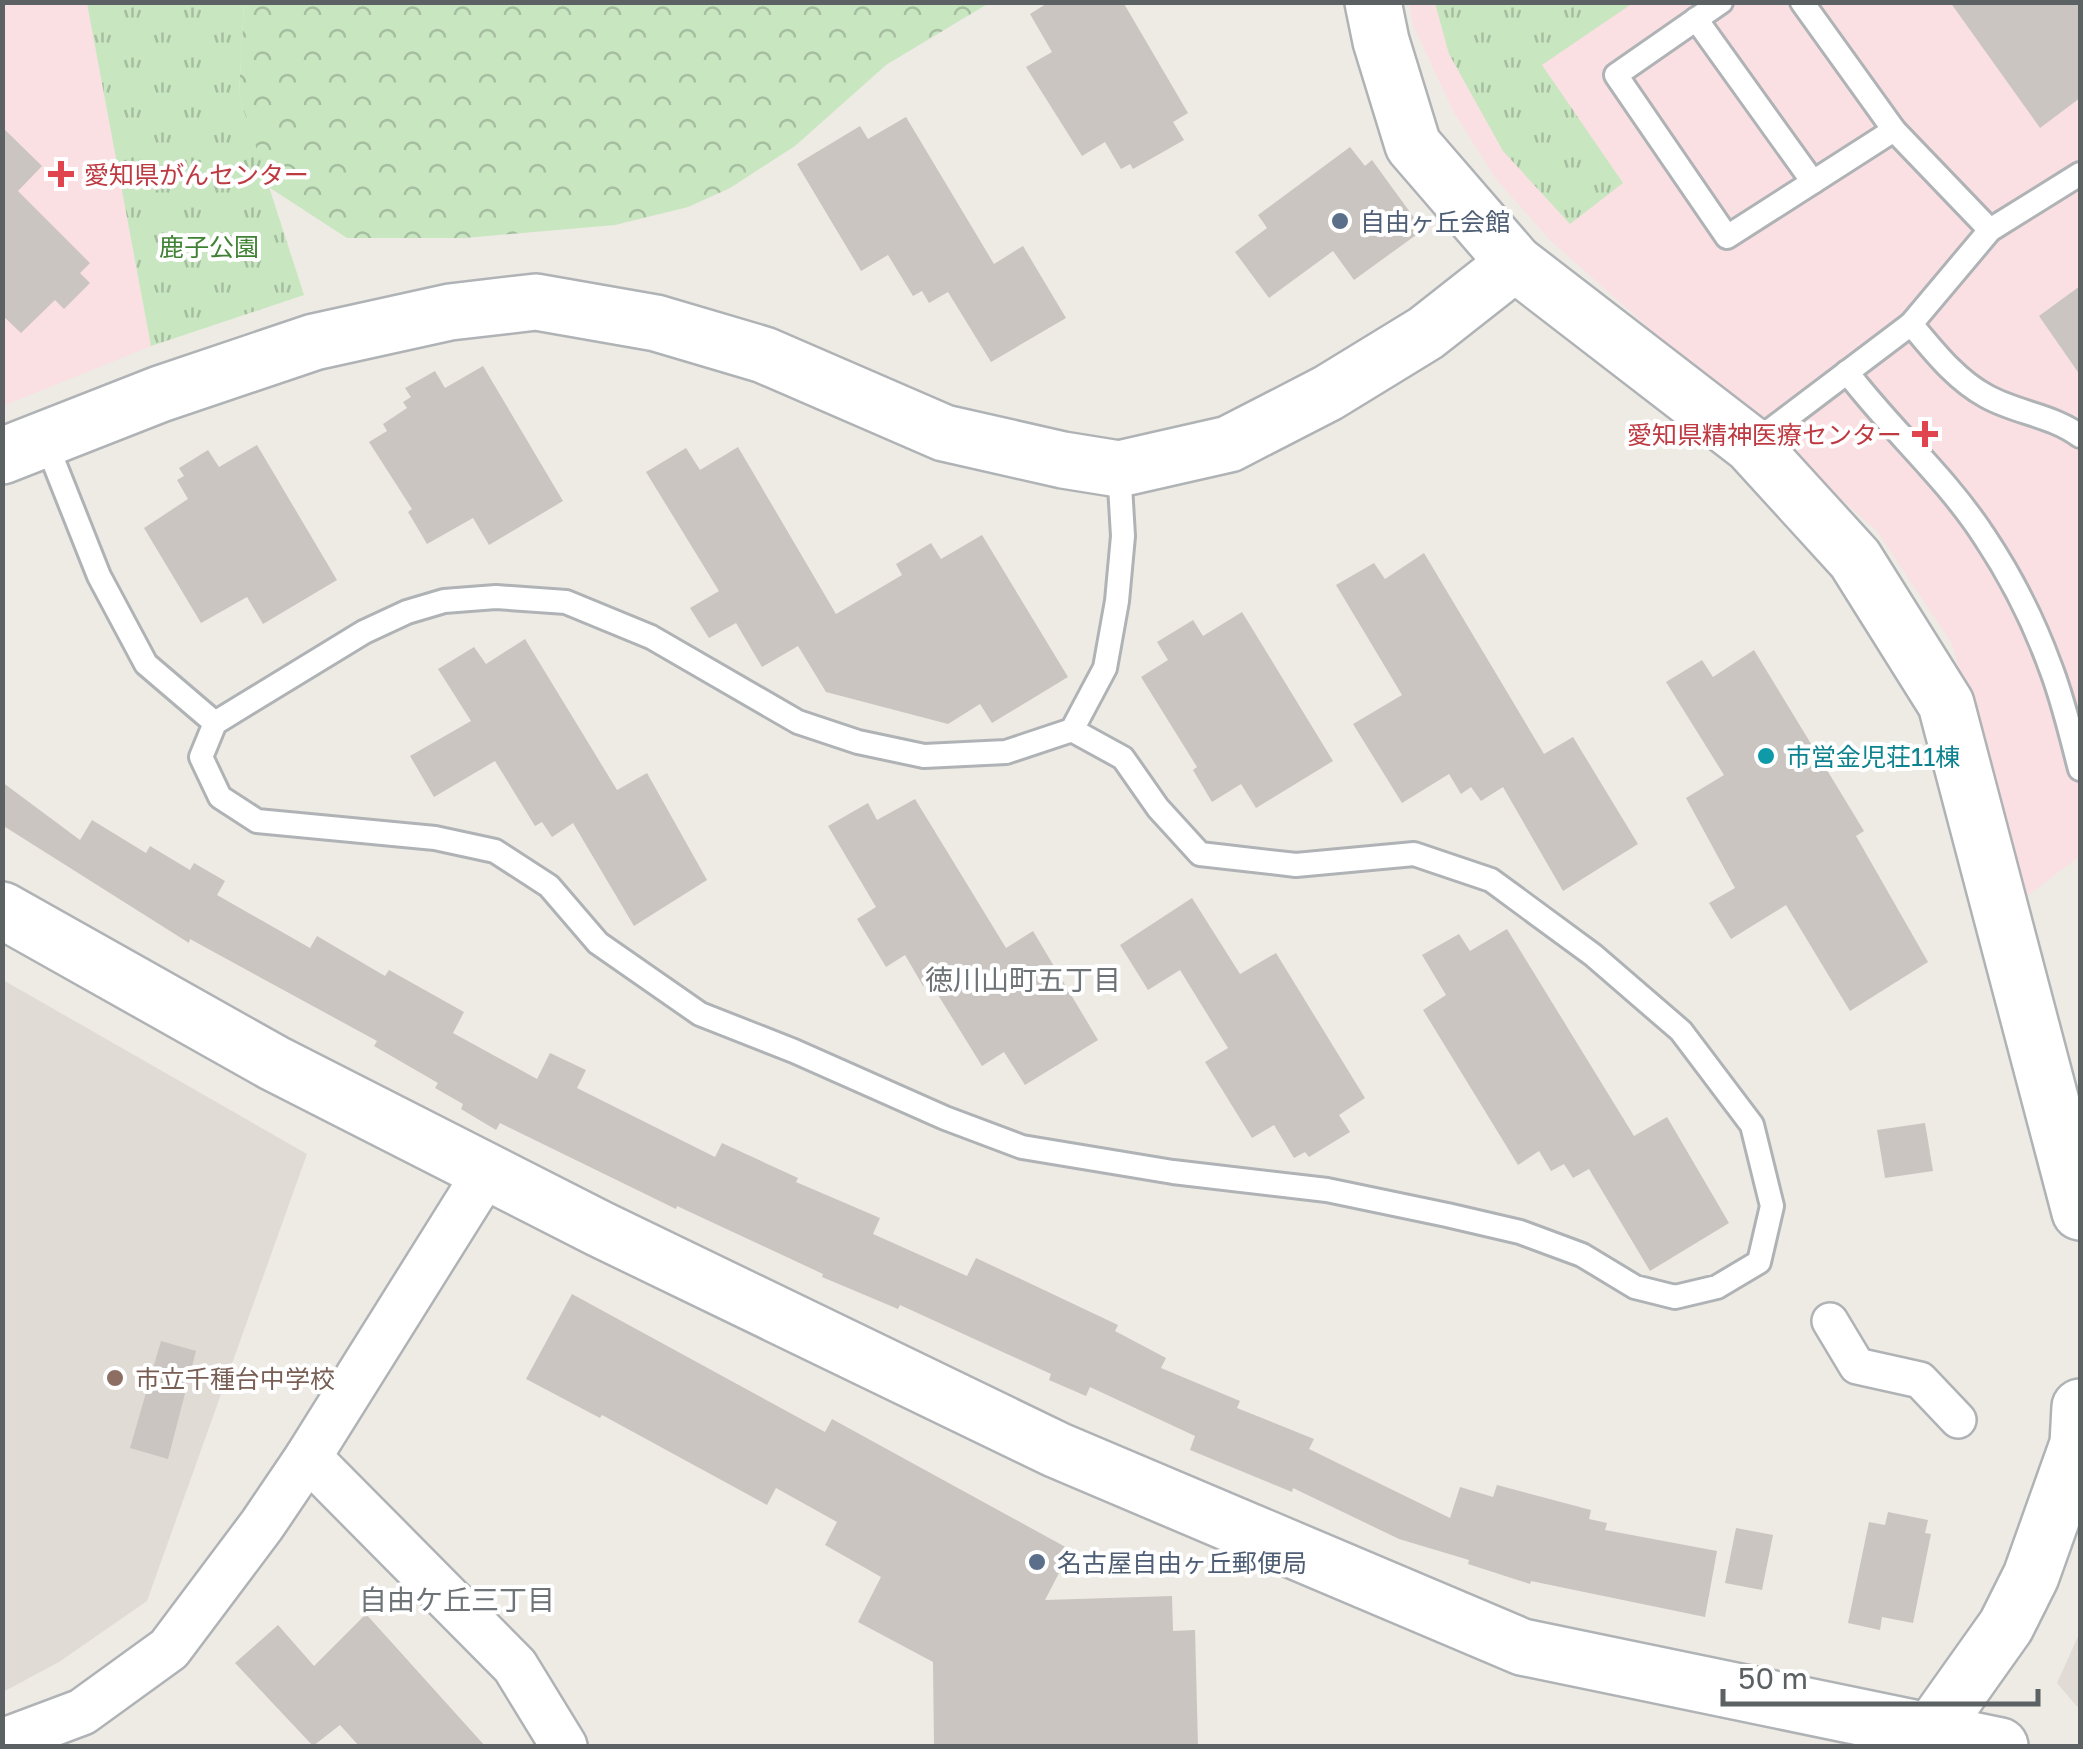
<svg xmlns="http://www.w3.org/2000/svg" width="2083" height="1749" viewBox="0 0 2083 1749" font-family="'Golos Text','Noto Sans JP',sans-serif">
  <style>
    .education { fill: #e1dbd5 }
    .medical { fill: #fbe0e3 }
    .forest { fill: url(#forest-crowns) }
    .park { fill: url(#park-tufts) }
    .building { fill: #cac5c1 }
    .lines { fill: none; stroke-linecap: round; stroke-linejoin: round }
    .service-casing { stroke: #afb3b6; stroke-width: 28 }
    .pedestrian-casing { stroke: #afb3b6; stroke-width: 40 }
    .minor-casing { stroke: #afb3b6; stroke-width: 50 }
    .tertiary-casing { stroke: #afb3b6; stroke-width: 60 }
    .service { stroke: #fff; stroke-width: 22 }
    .pedestrian { stroke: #fff; stroke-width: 35 }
    .minor { stroke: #fff; stroke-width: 45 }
    .tertiary { stroke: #fff; stroke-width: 55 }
    .health-dot { fill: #e0444e; stroke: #fff; stroke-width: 4 }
    .service-dot { fill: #5c6f8a; stroke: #fff; stroke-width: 4 }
    .culture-dot { fill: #0f9aa8; stroke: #fff; stroke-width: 4 }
    .education-dot { fill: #8d6e63; stroke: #fff; stroke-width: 4 }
    .labels { text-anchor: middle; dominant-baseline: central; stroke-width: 8; stroke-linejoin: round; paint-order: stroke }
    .health-label { font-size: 25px; fill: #be3a42; stroke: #fff; text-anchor: start }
    .service-label { font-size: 25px; fill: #4e5e75; stroke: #fff; text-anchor: start }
    .park-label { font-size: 25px; fill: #408234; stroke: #fff }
    .culture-label { font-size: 25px; fill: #0d838f; stroke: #fff; text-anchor: start }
    .education-label { font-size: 25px; fill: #785e54; stroke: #fff; text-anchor: start }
    .neighbourhood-label { font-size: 28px; fill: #6d7376; stroke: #fff }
  </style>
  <defs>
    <pattern id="forest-crowns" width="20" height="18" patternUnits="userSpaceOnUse" patternTransform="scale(2.5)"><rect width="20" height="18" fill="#c8e6c0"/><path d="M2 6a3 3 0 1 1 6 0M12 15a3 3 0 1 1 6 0" fill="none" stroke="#a6bea0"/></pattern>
    <pattern id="park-tufts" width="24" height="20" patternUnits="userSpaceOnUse" patternTransform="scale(2.5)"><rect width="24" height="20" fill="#c8e6c0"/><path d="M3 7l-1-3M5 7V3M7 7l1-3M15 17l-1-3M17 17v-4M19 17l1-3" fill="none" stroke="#a6bea0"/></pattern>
  </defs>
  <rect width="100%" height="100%" fill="#eeeae4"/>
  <g class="education">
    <path d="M 3,980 L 307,1154 L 147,1601 L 59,1662 L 3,1692 Z"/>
    <path d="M 2080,1632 L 2080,1710 L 2057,1683 Z"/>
  </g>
  <g class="medical">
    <path d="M 3,3 L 87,3 L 151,346 L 3,406 Z"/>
    <path d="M 1409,3 L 2080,3 L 2080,856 L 2023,899 L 1952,644 L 1877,531 L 1550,240 L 1496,179 L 1453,111 L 1413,25 Z"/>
  </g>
  <path class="forest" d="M 244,3 L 989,3 L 886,65 L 795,146 L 730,188 L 688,207 L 615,225 L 464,238 L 347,238 L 267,186 L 239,94 Z"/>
  <g class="park">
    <path d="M 87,3 L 244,3 L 239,94 L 304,295 L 151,346 Z"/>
    <path d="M 1435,3 L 1633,3 L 1542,65 L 1623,183 L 1570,224 L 1503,151 L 1449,54 Z"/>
  </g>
  <g class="building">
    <path d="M 1049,2 L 1123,2 L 1188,113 L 1173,122 L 1184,140 L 1133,169 L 1130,164 L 1121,169 L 1105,142 L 1082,156 L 1026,67 L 1052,52 L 1030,14 Z"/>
    <path d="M 1950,2 L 2080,2 L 2080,98 L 2040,128 Z"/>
    <path d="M 906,117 L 994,264 L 1023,246 L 1066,318 L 991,362 L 948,292 L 929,303 L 922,291 L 913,296 L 888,255 L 861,271 L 797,164 L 860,126 L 868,139 Z"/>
    <path d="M 2,127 L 42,166 L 18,191 L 90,263 L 80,273 L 90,283 L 64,309 L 55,300 L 21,333 L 2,315 Z"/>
    <path d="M 1350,147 L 1365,166 L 1372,160 L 1423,230 L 1354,280 L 1333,251 L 1269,298 L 1235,252 L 1267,228 L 1258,215 Z"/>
    <path d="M 2080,286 L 2080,375 L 2039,316 Z"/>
    <path d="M 483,366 L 563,501 L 489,545 L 473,518 L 427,544 L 408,512 L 412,509 L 369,442 L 387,431 L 383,424 L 407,408 L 403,402 L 411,397 L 405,388 L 435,371 L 445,388 Z"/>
    <path d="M 257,445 L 337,580 L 263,624 L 247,597 L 201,623 L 144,528 L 188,499 L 177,480 L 184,476 L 179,468 L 208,450 L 219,467 Z"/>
    <path d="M 738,447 L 836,614 L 902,575 L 896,564 L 931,543 L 941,559 L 982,535 L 1068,677 L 992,723 L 980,704 L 948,724 L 826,692 L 798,646 L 762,667 L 736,623 L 709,638 L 690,608 L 719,591 L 646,472 L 686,448 L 700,470 Z"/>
    <path d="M 1424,553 L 1544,754 L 1573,737 L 1638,844 L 1563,891 L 1503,787 L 1481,801 L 1471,787 L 1461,794 L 1449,774 L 1402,803 L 1353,724 L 1402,695 L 1336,585 L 1374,563 L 1385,579 Z"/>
    <path d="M 1242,612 L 1333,761 L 1256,808 L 1241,784 L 1212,802 L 1193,770 L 1197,767 L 1141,677 L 1168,660 L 1157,642 L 1193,620 L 1203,636 Z"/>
    <path d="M 525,639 L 617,790 L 647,773 L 707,880 L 634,926 L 573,823 L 552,837 L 542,822 L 535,826 L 495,761 L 434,797 L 410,756 L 471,721 L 438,669 L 474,647 L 486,664 Z"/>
    <path d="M 1754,650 L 1864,831 L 1856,836 L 1928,962 L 1850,1011 L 1786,905 L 1731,939 L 1709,903 L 1735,888 L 1686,798 L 1724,775 L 1666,682 L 1702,660 L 1713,677 Z"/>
    <path d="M 2,782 L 80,840 L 92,820 L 146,853 L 150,846 L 190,870 L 194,863 L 225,881 L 217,895 L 310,948 L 317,936 L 385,976 L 389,970 L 464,1012 L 453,1033 L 537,1079 L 550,1053 L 586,1070 L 577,1088 L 715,1157 L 722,1143 L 798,1178 L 796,1182 L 880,1218 L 873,1234 L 967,1276 L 976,1258 L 1118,1325 L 1115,1331 L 1166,1358 L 1161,1368 L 1240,1401 L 1237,1408 L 1314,1439 L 1309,1449 L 1450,1518 L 1460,1487 L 1493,1497 L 1497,1485 L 1591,1510 L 1589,1519 L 1607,1523 L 1605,1530 L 1717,1551 L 1705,1617 L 1531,1581 L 1530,1584 L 1468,1564 L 1469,1560 L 1399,1539 L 1293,1488 L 1292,1492 L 1190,1450 L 1195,1436 L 1090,1387 L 1086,1396 L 1049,1380 L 1051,1374 L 900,1305 L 898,1309 L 822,1277 L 823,1274 L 677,1206 L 676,1209 L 500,1123 L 496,1130 L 461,1109 L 463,1104 L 435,1088 L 438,1083 L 374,1046 L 377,1041 L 190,939 L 189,943 L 2,825 Z"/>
    <path d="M 915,799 L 1006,948 L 1033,931 L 1098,1040 L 1025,1085 L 1004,1052 L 982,1066 L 930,982 L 923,986 L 905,955 L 886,967 L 857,919 L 876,907 L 828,826 L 868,803 L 877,820 Z"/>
    <path d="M 1192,898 L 1240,974 L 1276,953 L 1365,1098 L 1339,1115 L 1350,1132 L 1309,1157 L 1305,1152 L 1294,1158 L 1274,1125 L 1252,1138 L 1205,1062 L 1228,1048 L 1180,970 L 1148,990 L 1120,945 Z"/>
    <path d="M 1507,929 L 1634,1136 L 1667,1117 L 1729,1223 L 1650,1271 L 1589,1169 L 1573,1178 L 1564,1164 L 1551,1171 L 1539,1151 L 1518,1165 L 1423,1010 L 1446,995 L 1422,955 L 1459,934 L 1470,951 Z"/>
    <path d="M 1925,1123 L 1933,1171 L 1885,1178 L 1877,1130 Z"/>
    <path d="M 572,1294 L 825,1432 L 832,1419 L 1071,1550 L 1045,1600 L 1172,1596 L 1173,1631 L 1195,1630 L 1198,1746 L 934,1746 L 933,1662 L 858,1622 L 881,1577 L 825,1545 L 837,1522 L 776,1488 L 767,1505 L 602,1415 L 600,1418 L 526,1379 Z"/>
    <path d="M 161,1341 L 196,1351 L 168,1459 L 130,1448 Z"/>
    <path d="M 1888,1512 L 1928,1520 L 1925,1533 L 1931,1534 L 1913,1623 L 1882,1617 L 1880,1630 L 1848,1623 L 1869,1522 L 1885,1525 Z"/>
    <path d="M 1736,1528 L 1773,1535 L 1762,1590 L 1725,1583 Z"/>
    <path d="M 366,1614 L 485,1746 L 359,1746 L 340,1725 L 313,1746 L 235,1663 L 278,1625 L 314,1666 Z"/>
  </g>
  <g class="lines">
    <defs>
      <g id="service">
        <path d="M 1721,2 L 1616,75 L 1727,237 L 1894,130"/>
        <path d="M 1802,2 L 1894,130 L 1990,230"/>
        <path d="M 1696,19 L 1813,182"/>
        <path d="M 1911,324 C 1933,350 1955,379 1986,396 C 2016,413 2052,415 2080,436"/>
        <path d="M 1847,372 C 1890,429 1945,476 1984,536 C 2010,575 2034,622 2050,666 C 2063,699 2071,735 2080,769"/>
        <path d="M 45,440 L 99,576 L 146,664 L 215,723"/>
        <path d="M 1751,445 L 1911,324 L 1990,230 L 2080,174"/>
        <path d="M 1072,730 L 1123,758 L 1158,808 L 1200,854 L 1296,865 L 1414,854 L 1491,880 L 1593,955 L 1681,1031 L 1752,1125 L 1772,1206 L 1759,1262 L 1717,1287 L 1675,1297 L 1635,1287 L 1582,1255 L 1520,1232 L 1447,1215 L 1327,1190 L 1173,1172 L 1022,1147 L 945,1118 L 794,1051 L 700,1014 L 598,943 L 549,886 L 495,851 L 435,838 L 257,821 L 220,797 L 201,757 L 215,723 L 364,632 L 407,612 L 444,601 L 496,597 L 566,602 L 651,637 L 798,722 L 858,742 L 924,756 L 1006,752 L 1072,730 L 1105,668 L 1117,601 L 1123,536 L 1119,469"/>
      </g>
      <path id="pedestrian" d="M 1830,1321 L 1857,1366 L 1920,1380 L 1958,1420"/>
      <g id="minor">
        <path d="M 308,1457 L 515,1666 L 564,1746"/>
        <path d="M 2,1742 L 82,1712 L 169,1649 L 262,1525 L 308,1457 L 487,1171"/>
      </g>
      <g id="tertiary">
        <path d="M 1373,2 L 1381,41 L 1413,145 L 1515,263 L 1751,445 L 1855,559 L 1946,704 L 2080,1212"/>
        <path d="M 2,456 L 160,394 L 314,342 L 450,312 L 536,302 L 656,323 L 764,355 L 944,433 L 1063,460 L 1119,469 L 1229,444 L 1328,393 L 1426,333 L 1515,263"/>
        <path d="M 2,910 L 274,1063 L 600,1229 L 1057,1450 L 1522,1647 L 2000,1746"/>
        <path d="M 1915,1746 L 1930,1733 L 2006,1626 L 2031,1576 L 2078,1444 L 2080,1407"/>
      </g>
    </defs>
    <use href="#service" class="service-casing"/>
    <use href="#pedestrian" class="pedestrian-casing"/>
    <use href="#minor" class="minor-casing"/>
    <use href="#tertiary" class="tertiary-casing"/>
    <use href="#service" class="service"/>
    <use href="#pedestrian" class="pedestrian"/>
    <use href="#minor" class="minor"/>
    <use href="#tertiary" class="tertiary"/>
  </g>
  <g class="health-dot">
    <path d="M56 159h10v10h10v10h-10v10h-10v-10h-10v-10h10z"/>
    <path d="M1920 419h10v10h10v10h-10v10h-10v-10h-10v-10h10z"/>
  </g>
  <g class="service-dot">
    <circle cx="1340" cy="221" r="10"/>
    <circle cx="1037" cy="1562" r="10"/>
  </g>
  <circle class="culture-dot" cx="1766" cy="756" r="10"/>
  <circle class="education-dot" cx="115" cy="1378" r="10"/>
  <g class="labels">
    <g class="health-label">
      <text x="84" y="174">愛知県がんセンター</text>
      <text x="1902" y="434" text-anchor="end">愛知県精神医療センター</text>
    </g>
    <g class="service-label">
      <text x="1360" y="221">自由ヶ丘会館</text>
      <text x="1057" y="1562">名古屋自由ヶ丘郵便局</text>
    </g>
    <g class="park-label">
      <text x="209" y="246">鹿子公園</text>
    </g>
    <g class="culture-label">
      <text x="1786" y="756">市営金児荘11棟</text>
    </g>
    <g class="education-label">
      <text x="135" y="1378">市立千種台中学校</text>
    </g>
    <g class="neighbourhood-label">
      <text x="1023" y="979">徳川山町五丁目</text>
      <text x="457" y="1599">自由ケ丘三丁目</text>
    </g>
  </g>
  <rect width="2083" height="1749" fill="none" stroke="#5c6164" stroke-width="10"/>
  <path d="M1723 1689v15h315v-15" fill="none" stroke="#5c6164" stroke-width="5"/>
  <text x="1738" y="1689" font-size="30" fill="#5c6164" stroke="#ffffff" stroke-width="8" paint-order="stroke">50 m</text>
</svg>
